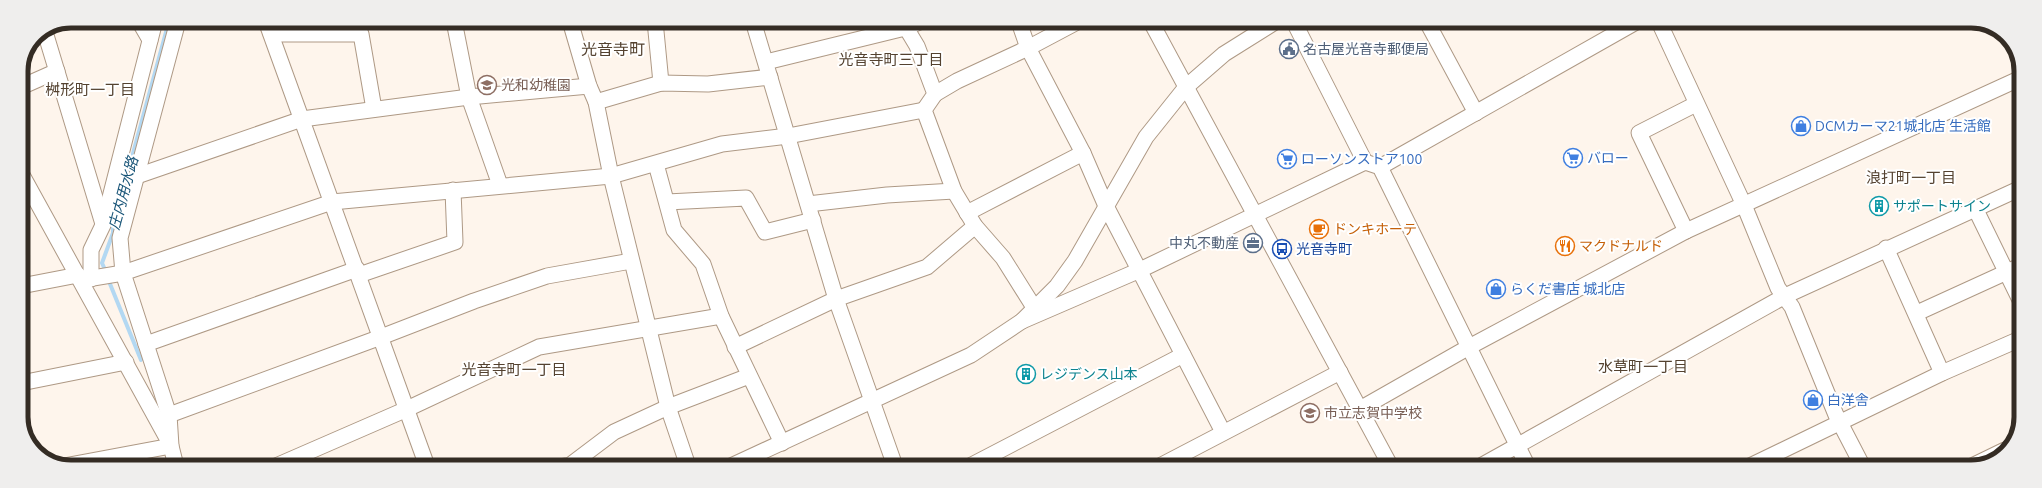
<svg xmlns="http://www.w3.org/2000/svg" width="2042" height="488" viewBox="0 0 2042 488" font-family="Ubuntu,'Noto Sans JP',sans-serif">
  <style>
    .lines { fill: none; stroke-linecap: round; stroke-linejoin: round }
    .stream { stroke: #b3d8f2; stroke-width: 4 }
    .minor-casing { stroke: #ae9985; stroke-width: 17 }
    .minor { stroke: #fff; stroke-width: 15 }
    .labels { text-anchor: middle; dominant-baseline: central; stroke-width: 4; stroke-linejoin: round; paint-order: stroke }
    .service-label { font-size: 14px; fill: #4e5e75; stroke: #fff; text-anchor: start }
    .education-label { font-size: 14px; fill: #785e54; stroke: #fff; text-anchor: start }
    .shop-label { font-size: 14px; fill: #366cbe; stroke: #fff; text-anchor: start }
    .culture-label { font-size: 14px; fill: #0d838f; stroke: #fff; text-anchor: start }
    .food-label { font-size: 14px; fill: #c56008; stroke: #fff; text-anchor: start }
    .transit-label { font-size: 14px; fill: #164399; stroke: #fff; text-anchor: start }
    .neighbourhood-label { font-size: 15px; fill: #544230; stroke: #fff }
    .water-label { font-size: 15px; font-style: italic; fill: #195578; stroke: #fff }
    .quarter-label { font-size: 16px; fill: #544230; stroke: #fff }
    .rim { fill: none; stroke: #342c24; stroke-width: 5 }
  </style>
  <rect width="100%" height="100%" fill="#fef5ec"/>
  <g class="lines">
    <g class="stream">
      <path d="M 106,272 L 102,263 L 113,233 L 113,227 L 169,21"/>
      <path d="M 108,279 L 141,360"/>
      <path d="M 142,466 L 145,465"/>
    </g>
    <defs>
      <g id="minor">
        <path d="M 139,21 L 150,40"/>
        <path d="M 266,21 L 427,466"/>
        <path d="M 454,21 L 469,97 L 500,185"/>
        <path d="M 570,21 L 589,86 L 596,102 L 611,176 L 668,407 L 688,466"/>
        <path d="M 655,21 L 661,83"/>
        <path d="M 753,21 L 836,299 L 895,466"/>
        <path d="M 902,21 L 917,46 L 935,94 L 924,110 L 954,191 L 975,226 L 1003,258 L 1035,309"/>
        <path d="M 1019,22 L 1028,48 L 1083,153 L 1106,206 L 1223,432"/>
        <path d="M 1151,22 L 1391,467"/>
        <path d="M 1294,22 L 1365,162"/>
        <path d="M 1427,22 L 1476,113"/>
        <path d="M 1659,22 L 1744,205 L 1778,288 L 1792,307 L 1836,415 L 1863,467"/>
        <path d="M 45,32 L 103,224"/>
        <path d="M 271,34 L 361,34 L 374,109"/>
        <path d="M 766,62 L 905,28 L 922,21"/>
        <path d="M 21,87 L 57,71"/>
        <path d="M 935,94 L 957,81 L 1028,48 L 1077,22"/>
        <path d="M 596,102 L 661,83 L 708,84 L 770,77"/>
        <path d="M 656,164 L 674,230 L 703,264 L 721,316 L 782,443"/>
        <path d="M 1380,167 L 1636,22"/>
        <path d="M 21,173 L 168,440"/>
        <path d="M 137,176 L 302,119 L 469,97 L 589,86"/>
        <path d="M 667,202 L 746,198 L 765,232 L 813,220"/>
        <path d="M 808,204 L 887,195 L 954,191"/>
        <path d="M 1975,208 L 2020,300"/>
        <path d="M 967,213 L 1083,153"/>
        <path d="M 1686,231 L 1639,133 L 1696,104"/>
        <path d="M 1886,248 L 1942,373"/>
        <path d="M 359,275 L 455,242 L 453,190"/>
        <path d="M 91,279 L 91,250 L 103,225 L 155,21"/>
        <path d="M 81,280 L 123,273 L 332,202 L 611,176 L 722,144 L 788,136 L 924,110"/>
        <path d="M 21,286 L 78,275"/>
        <path d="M 1917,313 L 2020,266"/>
        <path d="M 1022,321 L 1140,270 L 1365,162 L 1380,167 L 1528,467"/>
        <path d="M 146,344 L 357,269"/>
        <path d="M 735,347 L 836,299 L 927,267 L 975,226"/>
        <path d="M 21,383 L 126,362"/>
        <path d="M 1360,409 L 1469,347 L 1686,231 L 2021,78"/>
        <path d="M 169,415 L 381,337 L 474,301 L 547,276 L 631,261"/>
        <path d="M 64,466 L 171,446"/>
        <path d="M 176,466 L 171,446 L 169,415 L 123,273 L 120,238 L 178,21"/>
        <path d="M 276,466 L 407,409 L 539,347 L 721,316"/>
        <path d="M 565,466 L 569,466 L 614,432 L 668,407 L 749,376"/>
        <path d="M 731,466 L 971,355 L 1022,321 L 1057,286 L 1075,261 L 1146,137 L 1186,87 L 1224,54 L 1275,22"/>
        <path d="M 970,466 L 1183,355"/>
        <path d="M 1158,467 L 1340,372"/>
        <path d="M 1479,467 L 1785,296 L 2021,188"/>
        <path d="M 1748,467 L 1942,373 L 2020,339"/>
        <path d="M 1970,467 L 2005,450"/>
      </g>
    </defs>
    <use href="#minor" class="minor-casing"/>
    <use href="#minor" class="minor"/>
  </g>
  <defs>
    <symbol id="civic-ring" viewBox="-11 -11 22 22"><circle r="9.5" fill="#fff" stroke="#5c6f8a" stroke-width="1.5"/><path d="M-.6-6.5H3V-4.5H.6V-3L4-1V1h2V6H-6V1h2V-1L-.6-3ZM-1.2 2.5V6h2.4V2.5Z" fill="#5c6f8a"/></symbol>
    <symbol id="school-ring" viewBox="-11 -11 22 22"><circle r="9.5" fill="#fff" stroke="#8d6e63" stroke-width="1.5"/><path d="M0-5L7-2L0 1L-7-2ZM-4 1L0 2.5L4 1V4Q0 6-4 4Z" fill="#8d6e63"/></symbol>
    <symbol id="shop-ring" viewBox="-11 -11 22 22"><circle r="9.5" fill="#fff" stroke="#3f7fe0" stroke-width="1.5"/><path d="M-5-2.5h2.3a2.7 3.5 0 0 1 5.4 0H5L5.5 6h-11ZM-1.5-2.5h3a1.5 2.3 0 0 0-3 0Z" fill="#3f7fe0"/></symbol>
    <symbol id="supermarket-ring" viewBox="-11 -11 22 22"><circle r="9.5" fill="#fff" stroke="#3f7fe0" stroke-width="1.5"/><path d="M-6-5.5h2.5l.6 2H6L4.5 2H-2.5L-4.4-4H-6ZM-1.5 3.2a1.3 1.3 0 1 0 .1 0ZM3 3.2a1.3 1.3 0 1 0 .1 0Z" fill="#3f7fe0"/></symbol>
    <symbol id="building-ring" viewBox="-11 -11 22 22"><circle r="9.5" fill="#fff" stroke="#0f9aa8" stroke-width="1.5"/><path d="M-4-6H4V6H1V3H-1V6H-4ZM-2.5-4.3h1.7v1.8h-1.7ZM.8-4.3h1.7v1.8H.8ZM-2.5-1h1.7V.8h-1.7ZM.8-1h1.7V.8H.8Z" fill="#0f9aa8"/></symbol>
    <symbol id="cafe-ring" viewBox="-11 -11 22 22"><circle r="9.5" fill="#fff" stroke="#e8710a" stroke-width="1.5"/><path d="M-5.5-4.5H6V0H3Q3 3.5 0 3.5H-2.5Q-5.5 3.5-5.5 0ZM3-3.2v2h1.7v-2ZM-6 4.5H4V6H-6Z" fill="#e8710a"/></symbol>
    <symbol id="office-ring" viewBox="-11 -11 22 22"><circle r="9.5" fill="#fff" stroke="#5c6f8a" stroke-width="1.5"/><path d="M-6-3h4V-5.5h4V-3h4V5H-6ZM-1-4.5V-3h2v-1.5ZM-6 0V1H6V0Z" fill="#5c6f8a"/></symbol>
    <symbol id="restaurant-ring" viewBox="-11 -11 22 22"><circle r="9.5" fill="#fff" stroke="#e8710a" stroke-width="1.5"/><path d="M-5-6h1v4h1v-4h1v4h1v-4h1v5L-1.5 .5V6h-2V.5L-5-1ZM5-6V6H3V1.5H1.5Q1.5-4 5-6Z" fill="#e8710a"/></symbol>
    <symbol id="bus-ring" viewBox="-11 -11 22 22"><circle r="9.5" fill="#fff" stroke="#1a4fb4" stroke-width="1.5"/><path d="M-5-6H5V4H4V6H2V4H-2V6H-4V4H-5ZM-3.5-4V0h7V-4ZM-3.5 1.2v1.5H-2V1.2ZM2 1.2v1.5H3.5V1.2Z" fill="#1a4fb4"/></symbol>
  </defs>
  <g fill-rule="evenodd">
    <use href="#civic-ring" x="1278" y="38" width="22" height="22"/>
    <use href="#school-ring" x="476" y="74" width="22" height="22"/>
    <use href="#shop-ring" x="1790" y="115" width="22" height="22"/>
    <use href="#supermarket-ring" x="1562" y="147" width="22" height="22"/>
    <use href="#supermarket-ring" x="1276" y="148" width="22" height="22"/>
    <use href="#building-ring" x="1868" y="195" width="22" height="22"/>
    <use href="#cafe-ring" x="1308" y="218" width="22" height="22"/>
    <use href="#office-ring" x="1242" y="232" width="22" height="22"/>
    <use href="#restaurant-ring" x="1554" y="235" width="22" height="22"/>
    <use href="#bus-ring" x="1271" y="238" width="22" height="22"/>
    <use href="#shop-ring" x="1485" y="278" width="22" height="22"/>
    <use href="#building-ring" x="1015" y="363" width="22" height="22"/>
    <use href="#shop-ring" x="1802" y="389" width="22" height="22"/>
    <use href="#school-ring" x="1299" y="402" width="22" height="22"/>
  </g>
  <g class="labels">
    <g class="service-label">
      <text x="1303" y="49">名古屋光音寺郵便局</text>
      <text x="1239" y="243" text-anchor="end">中丸不動産</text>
    </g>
    <g class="education-label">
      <text x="501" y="85">光和幼稚園</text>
      <text x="1324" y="413">市立志賀中学校</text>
    </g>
    <g class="shop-label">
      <text x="1815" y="126">DCMカーマ21城北店 生活館</text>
      <text x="1587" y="158">バロー</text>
      <text x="1301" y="159">ローソンストア100</text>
      <text x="1510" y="289">らくだ書店 城北店</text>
      <text x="1827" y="400">白洋舎</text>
    </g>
    <g class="culture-label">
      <text x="1893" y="206">サポートサイン</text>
      <text x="1040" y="374">レジデンス山本</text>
    </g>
    <g class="food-label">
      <text x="1333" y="229">ドンキホーテ</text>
      <text x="1579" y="246">マクドナルド</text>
    </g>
    <g class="transit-label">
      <text x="1296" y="249">光音寺町</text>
    </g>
    <g class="neighbourhood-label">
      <text x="891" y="59">光音寺町三丁目</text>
      <text x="90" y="89">桝形町一丁目</text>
      <text x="1911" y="177">浪打町一丁目</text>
      <text x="1643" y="366">水草町一丁目</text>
      <text x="514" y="369">光音寺町一丁目</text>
    </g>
    <g class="water-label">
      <text transform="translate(123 193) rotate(-75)">庄内用水路</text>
    </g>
    <g class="quarter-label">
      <text x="613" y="49">光音寺町</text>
    </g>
  </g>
  <path d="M0 0H2042V488H0ZM71 28H1971A43 43 0 0 1 2014 71V417A43 43 0 0 1 1971 460H71A43 43 0 0 1 28 417V71A43 43 0 0 1 71 28Z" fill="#efeeed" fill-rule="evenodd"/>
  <path class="rim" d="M71 28H1971A43 43 0 0 1 2014 71V417A43 43 0 0 1 1971 460H71A43 43 0 0 1 28 417V71A43 43 0 0 1 71 28Z"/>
</svg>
